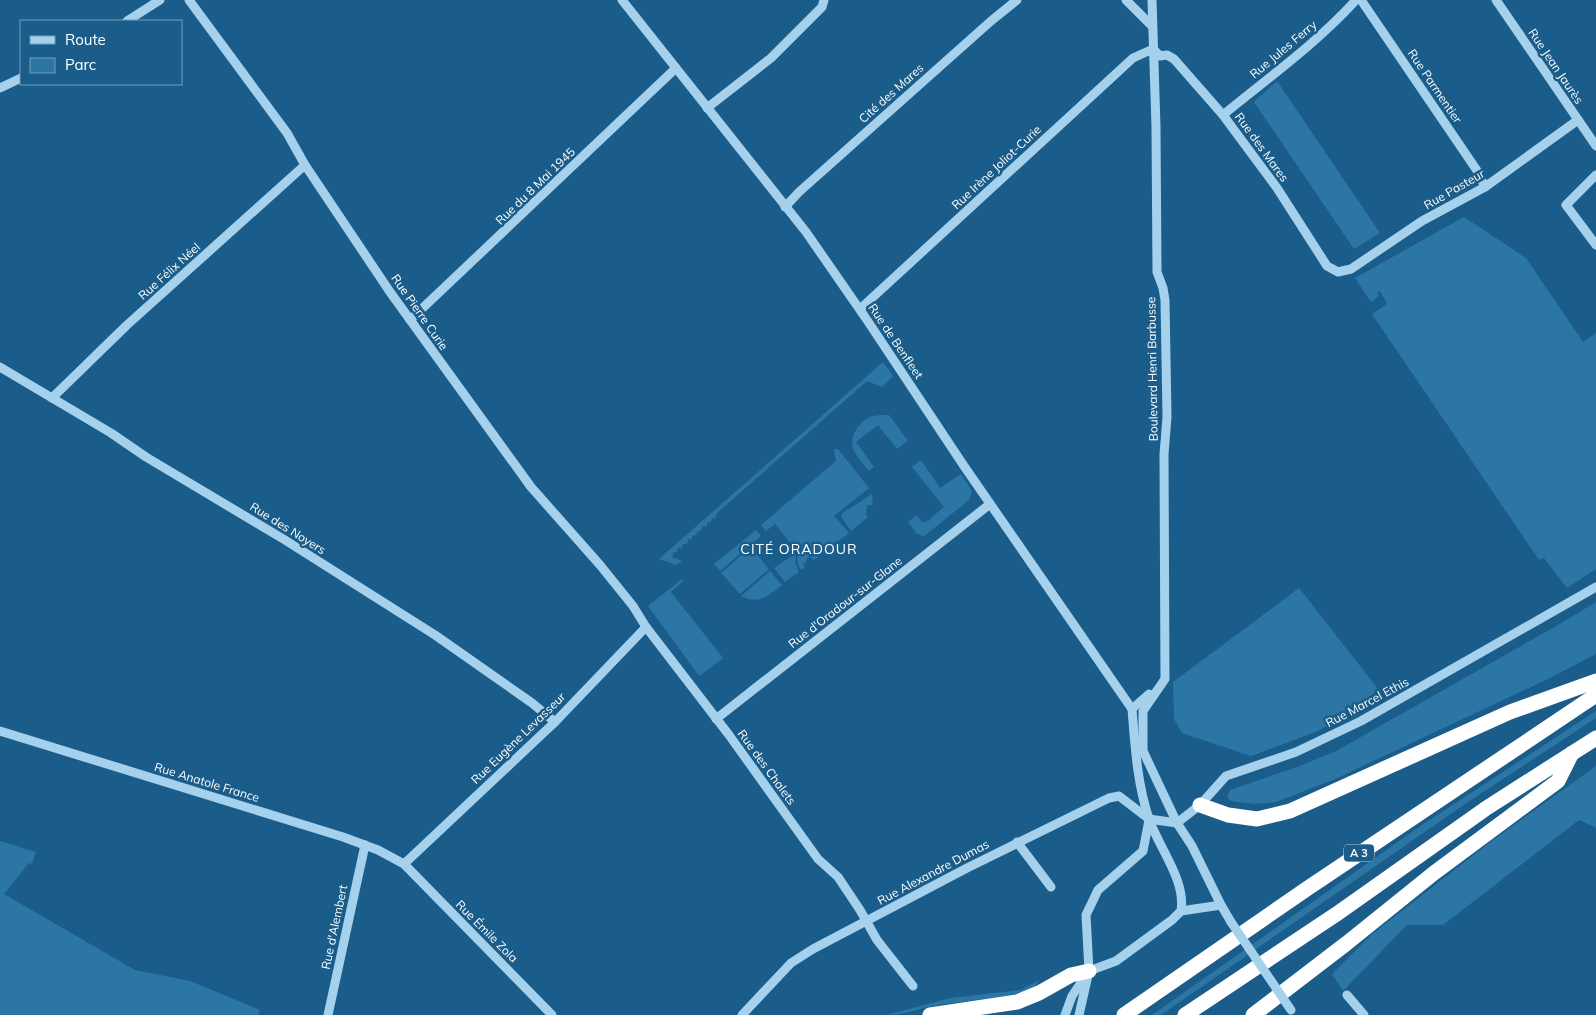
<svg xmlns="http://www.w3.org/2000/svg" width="1596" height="1015" viewBox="0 0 1596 1015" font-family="Mulish,sans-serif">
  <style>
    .green { fill: #2b76a5 }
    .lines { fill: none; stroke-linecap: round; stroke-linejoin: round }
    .minor { stroke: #a6d1ec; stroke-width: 9 }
    .highway { stroke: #fff; stroke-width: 15 }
    .minor-bridge { stroke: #a6d1ec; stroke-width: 9 }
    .labels { text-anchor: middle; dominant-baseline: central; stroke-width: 5; stroke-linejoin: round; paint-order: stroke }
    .shield { fill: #1b5d8a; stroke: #bbcedc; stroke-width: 1 }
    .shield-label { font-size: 11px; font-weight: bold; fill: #fff }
    .street-label { font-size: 12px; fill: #fff; stroke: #1b5d8a }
    .neighbourhood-label { font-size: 14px; letter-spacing: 1px; fill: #fff; stroke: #1b5d8a }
  </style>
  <rect width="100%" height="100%" fill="#1b5d8a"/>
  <g class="green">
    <path d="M 1277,81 L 1380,233 L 1354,249 L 1254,102 Z"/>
    <path d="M 1464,217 L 1526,258 L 1583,342 L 1596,333 L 1596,569 L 1567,588 L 1544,558 L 1539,560 L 1372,314 L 1387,304 L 1380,291 L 1377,292 L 1379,296 L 1371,302 L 1355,278 Z"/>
    <path d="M 883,362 L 893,376 L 882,387 L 867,381 L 717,513 L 715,519 L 712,518 L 710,523 L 708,522 L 706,527 L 703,526 L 700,531 L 698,531 L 696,535 L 693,535 L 691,540 L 688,539 L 687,544 L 683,544 L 682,548 L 678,548 L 677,553 L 674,552 L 672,557 L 682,561 L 676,565 L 659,559 Z"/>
    <path d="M 889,415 L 908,441 L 897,449 L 878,425 L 856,442 L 874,467 L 869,471 C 864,465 858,459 855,453 C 847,440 857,423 870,417 C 875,415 884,415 889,415 Z"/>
    <path d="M 834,449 L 838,449 L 869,488 L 834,516 L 849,533 L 823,553 L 814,547 L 802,547 L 801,544 L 795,549 L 775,524 L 766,531 L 761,525 L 836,461 Z"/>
    <path d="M 921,460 L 940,488 L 961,474 L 972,491 L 969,500 L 923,537 L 919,534 L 918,535 L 908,522 L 917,515 L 922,522 L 926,522 L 944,507 L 912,467 Z"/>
    <path d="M 872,494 L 873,505 L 867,505 L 866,515 L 868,517 L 851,531 L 842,518 L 841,514 Z"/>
    <path d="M 756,530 L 761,536 L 720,571 L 714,564 Z"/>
    <path d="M 751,547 L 769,569 L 740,594 L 721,573 Z"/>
    <path d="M 805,548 L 812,549 L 821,555 L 814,560 L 810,556 L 806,560 L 806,562 L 803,564 L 805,567 L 801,570 C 796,562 795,552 805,548 Z"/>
    <path d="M 796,553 L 795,562 L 799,572 L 785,582 L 774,568 Z"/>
    <path d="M 770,571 L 782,585 C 768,596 758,605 741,596 Z"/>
    <path d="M 682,579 L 683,581 L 671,592 L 723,658 L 699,676 L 648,606 Z"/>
    <path d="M 1299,588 L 1382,694 L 1318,731 L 1251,756 L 1182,733 L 1174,719 L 1173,682 Z"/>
    <path d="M 1596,602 L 1596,654 L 1548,679 L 1333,780 L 1276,802 L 1255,804 L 1231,801 L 1227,797 L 1230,790 L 1297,767 L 1336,751 L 1558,625 Z"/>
    <path d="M 1596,711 L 1596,718 L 1468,802 L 1161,1015 L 1152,1015 L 1419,827 Z"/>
    <path d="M 1596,766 L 1596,828 L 1579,820 L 1443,925 L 1407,925 L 1343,991 L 1332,974 L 1371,935 L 1489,843 Z"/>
    <path d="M 0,841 L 36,852 L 32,864 L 29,863 L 4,894 L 135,970 L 190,981 L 260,1010 L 258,1015 L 0,1015 Z"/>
    <path d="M 1039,980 L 1034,989 C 1001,999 966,1000 933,1006 C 917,1009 902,1015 886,1015 L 951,998 L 1021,990 Z"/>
  </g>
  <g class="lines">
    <g class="minor">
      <path d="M 189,0 L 287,133 L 305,165 L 390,292 L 531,487 L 600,565 L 633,606 L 646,627 L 729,735 L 818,859 L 838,877 L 860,910 L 877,940 L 913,986"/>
      <path d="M 622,0 L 806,232 L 867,320 L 964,466 L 1132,709"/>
      <path d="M 1126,0 L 1152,26"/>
      <path d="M 1152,0 L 1156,127 L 1157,272 L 1163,288 L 1165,300 L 1167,417 L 1164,454 L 1165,679 L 1143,711 L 1143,751 L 1177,823 L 1192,846 L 1221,905 L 1231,922"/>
      <path d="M 1361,0 L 1478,172 L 1485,187"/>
      <path d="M 1496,0 L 1596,146"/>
      <path d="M 127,21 L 160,0"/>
      <path d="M 1153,49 L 1160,56 L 1167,55 L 1174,59 L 1223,115 L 1277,188 L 1327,266 L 1338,272 L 1351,269 L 1422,221 L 1485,187 L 1578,120"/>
      <path d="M 0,88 L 21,78"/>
      <path d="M 707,108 L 771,58 L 822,7 L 824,0"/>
      <path d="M 1223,115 C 1268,78 1317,43 1356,0"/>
      <path d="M 1596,175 L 1566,205 L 1596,245"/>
      <path d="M 785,207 L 799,192 L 991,21 L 1017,0"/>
      <path d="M 860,309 L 1133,58 L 1153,49"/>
      <path d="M 410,320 L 676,68"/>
      <path d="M 0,367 L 111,433 L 146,457 L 285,540 L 435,635 L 532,703 L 555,722"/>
      <path d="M 52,398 L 127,325 L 305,165"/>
      <path d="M 716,719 L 990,504"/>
      <path d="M 0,731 L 343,837 L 378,850 L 404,864 L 552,1015"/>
      <path d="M 1017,842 L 1051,887"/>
      <path d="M 404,864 L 555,722 L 646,627"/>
      <path d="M 1181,911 L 1221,905"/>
      <path d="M 1347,995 L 1364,1015"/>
      <path d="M 328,1015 L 365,845"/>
      <path d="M 742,1015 L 791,963 L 813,949 L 967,868 L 1109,798 L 1119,796 L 1149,819 L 1177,823 L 1200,805 L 1226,776 L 1296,752 L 1361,721 L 1596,587"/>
      <path d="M 1065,1015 L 1072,996 L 1089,971 L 1116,961 L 1172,920 L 1181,911 C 1186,880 1159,848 1149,819 C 1137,783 1135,746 1132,709 L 1149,694"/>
      <path d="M 1079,1015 L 1089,971 L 1086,915 L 1098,890 L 1143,851 L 1149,820"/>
    </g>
    <g class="highway">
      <path d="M 1200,805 L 1228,815 L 1257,819 L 1290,811 L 1510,712 L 1596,681"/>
      <path d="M 930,1015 L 1017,1002 L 1039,993 L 1071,975 L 1089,971"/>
      <path d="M 1124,1015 L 1308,888 L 1596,695"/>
      <path d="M 1185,1015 L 1335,915 L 1485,809 L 1596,738"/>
      <path d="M 1253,1015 L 1347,943 L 1434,873 L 1558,781 L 1572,753"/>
    </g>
    <path class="minor-bridge" d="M 1231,922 L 1291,1010"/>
  </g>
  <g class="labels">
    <rect class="shield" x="1344" y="844.5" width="30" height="17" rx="4"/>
    <g class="shield-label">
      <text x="1359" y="853">A 3</text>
    </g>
    <g class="street-label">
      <text transform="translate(1283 49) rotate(-40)">Rue Jules Ferry</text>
      <text transform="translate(1556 66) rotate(56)">Rue Jean Jaurès</text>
      <text transform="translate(1435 86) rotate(56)">Rue Parmentier</text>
      <text transform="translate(891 93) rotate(-42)">Cité des Mares</text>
      <text transform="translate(1262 147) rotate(54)">Rue des Mares</text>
      <text transform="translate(996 167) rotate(-43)">Rue Irène Joliot-Curie</text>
      <text transform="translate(535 186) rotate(-44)">Rue du 8 Mai 1945</text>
      <text transform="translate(1454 189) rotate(-30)">Rue Pasteur</text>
      <text transform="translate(169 271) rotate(-42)">Rue Félix Néel</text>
      <text transform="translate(420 312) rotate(55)">Rue Pierre Curie</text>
      <text transform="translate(896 341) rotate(56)">Rue de Benfleet</text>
      <text transform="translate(1152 369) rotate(-91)">Boulevard Henri Barbusse</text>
      <text transform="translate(288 528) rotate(32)">Rue des Noyers</text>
      <text transform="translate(845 602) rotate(-38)">Rue d'Oradour-sur-Glane</text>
      <text transform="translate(1367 702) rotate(-28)">Rue Marcel Ethis</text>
      <text transform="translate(518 738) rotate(-44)">Rue Eugène Levasseur</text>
      <text transform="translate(767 767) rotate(54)">Rue des Chalets</text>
      <text transform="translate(207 782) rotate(17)">Rue Anatole France</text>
      <text transform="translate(933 872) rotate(-28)">Rue Alexandre Dumas</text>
      <text transform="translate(334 927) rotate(-78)">Rue d'Alembert</text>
      <text transform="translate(487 931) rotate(45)">Rue Émile Zola</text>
    </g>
    <g class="neighbourhood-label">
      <text x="799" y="549">CITÉ ORADOUR</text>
    </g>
  </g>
  <rect x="20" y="20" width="162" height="65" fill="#1b5d8a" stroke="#769eb9"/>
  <rect x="30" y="36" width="25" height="8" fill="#a6d1ec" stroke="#769eb9"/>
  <text x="65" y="45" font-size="15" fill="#ffffff">Route</text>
  <rect x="30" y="58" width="25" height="15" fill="#2b76a5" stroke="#769eb9"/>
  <text x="65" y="70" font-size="15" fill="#ffffff">Parc</text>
</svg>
